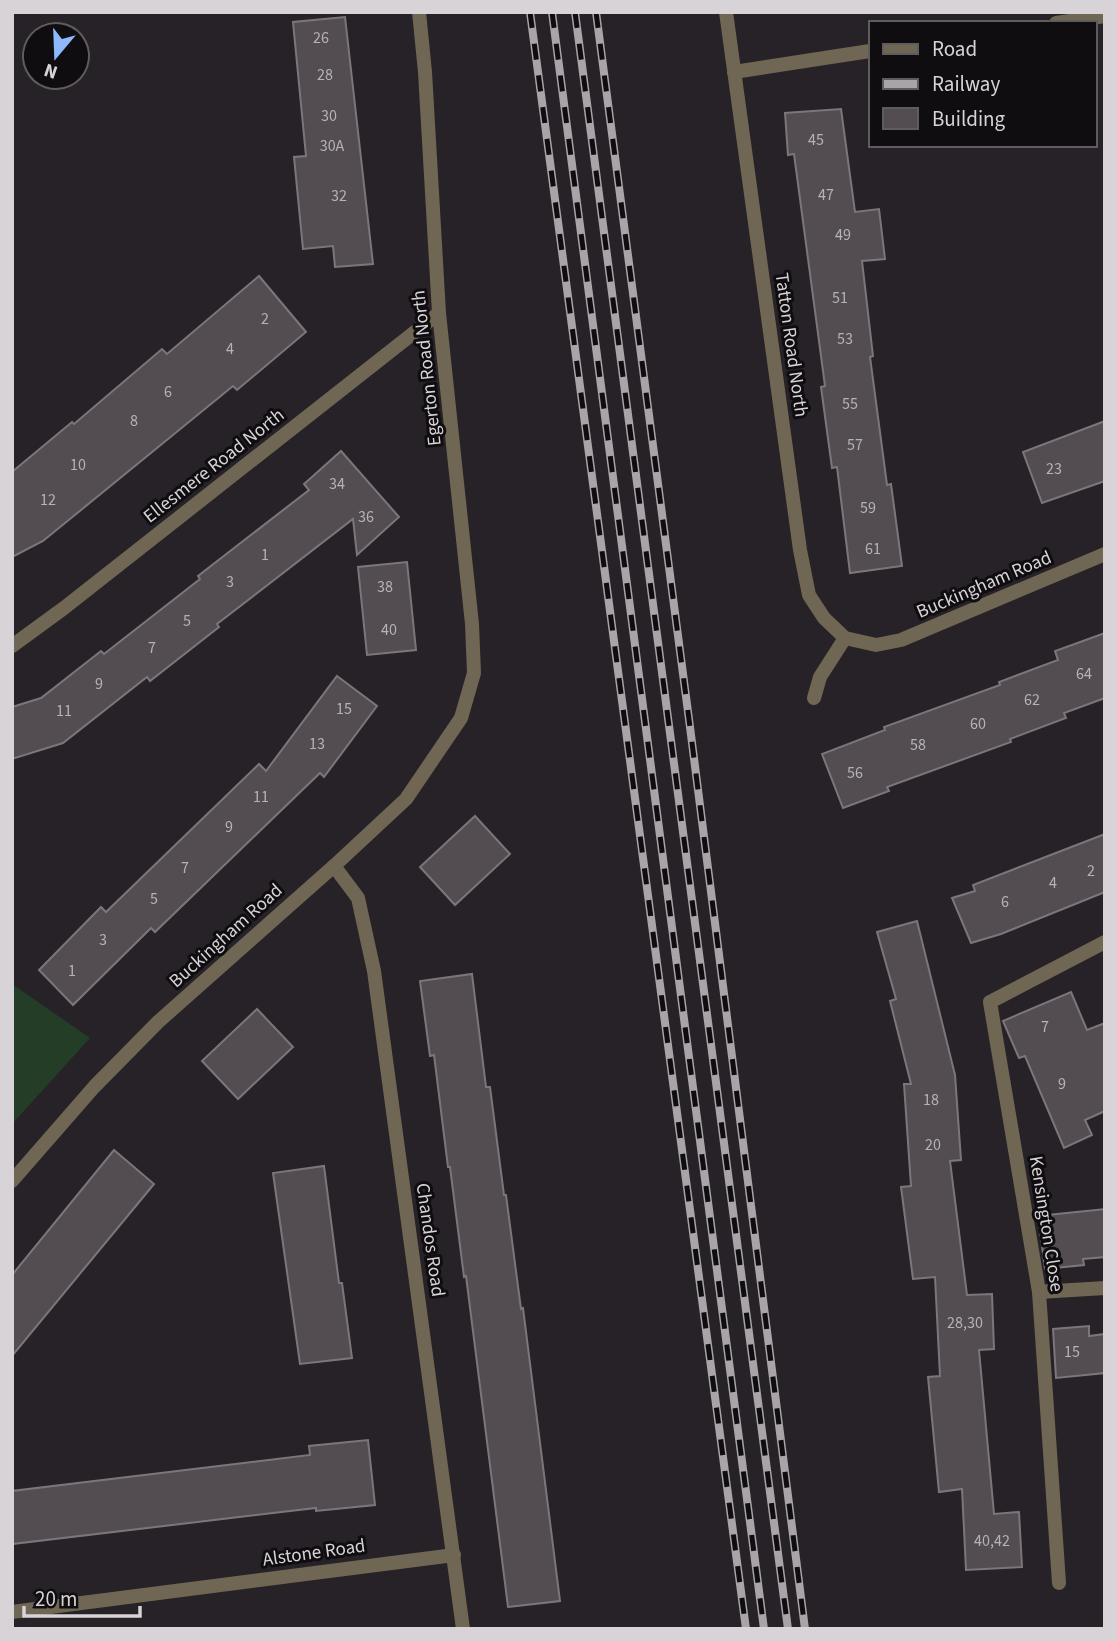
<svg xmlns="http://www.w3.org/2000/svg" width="1117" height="1641" viewBox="0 0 1117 1641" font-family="'Source Sans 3',sans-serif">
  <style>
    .green { fill: #243d27 }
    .building { fill: #534d52; stroke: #7c767c; stroke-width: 2 }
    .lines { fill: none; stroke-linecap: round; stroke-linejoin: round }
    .minor { stroke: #6f6653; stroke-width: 14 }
    .rail-casing { stroke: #a8a4a8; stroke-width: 8 }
    .rail { stroke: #0f0d0f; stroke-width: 5; stroke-dasharray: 16; stroke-linecap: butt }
    .labels { text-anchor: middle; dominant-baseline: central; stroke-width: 6; stroke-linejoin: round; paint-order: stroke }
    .number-label { font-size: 16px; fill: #b6b2b5 }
    .street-label { font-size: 19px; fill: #d7d3d6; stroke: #0f0d0f }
  </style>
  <rect width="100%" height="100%" fill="#272227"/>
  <path class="green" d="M 12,984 L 90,1038 L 12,1124 Z"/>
  <g class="building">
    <path d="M 345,17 L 373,264 L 335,267 L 333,246 L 303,249 L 294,157 L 306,156 L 293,22 Z"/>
    <path d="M 841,109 L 855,212 L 879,209 L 885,259 L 862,261 L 873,356 L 870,357 L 887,485 L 891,484 L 902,566 L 850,573 L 837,467 L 832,468 L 821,387 L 825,386 L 794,154 L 788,155 L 785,113 Z"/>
    <path d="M 259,276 L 306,332 L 237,390 L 233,386 L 43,541 L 12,557 L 12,472 L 72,422 L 74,424 L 162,349 L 167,354 Z"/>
    <path d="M 1105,421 L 1105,481 L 1042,503 L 1023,452 Z"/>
    <path d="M 341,451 L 399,517 L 357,555 L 353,519 L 217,624 L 219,627 L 150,681 L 147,677 L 63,743 L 12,759 L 12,707 L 41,698 L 101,651 L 104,654 L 200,579 L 198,576 L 309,490 L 304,484 Z"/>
    <path d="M 407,562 L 416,650 L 367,655 L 358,567 Z"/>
    <path d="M 1105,633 L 1105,698 L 1064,713 L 1066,718 L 1010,739 L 1011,742 L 887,787 L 889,791 L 843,808 L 822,754 L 885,730 L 884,727 L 1000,685 L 999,682 L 1058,660 L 1055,651 Z"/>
    <path d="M 337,676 L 377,706 L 324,777 L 320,773 L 155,932 L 151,928 L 73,1005 L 39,970 L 101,907 L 106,912 L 259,764 L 266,771 Z"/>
    <path d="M 475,816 L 510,854 L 455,905 L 420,867 Z"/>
    <path d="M 1105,834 L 1105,892 L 1001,934 L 971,943 L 952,898 L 975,891 L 973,885 Z"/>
    <path d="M 917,921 L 955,1075 L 961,1160 L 950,1161 L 967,1295 L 992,1294 L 994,1349 L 979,1350 L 994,1514 L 1019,1512 L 1022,1567 L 966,1570 L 962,1489 L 939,1492 L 928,1377 L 940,1376 L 935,1277 L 913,1279 L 901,1187 L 911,1186 L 904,1084 L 911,1084 L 890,1001 L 896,999 L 877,932 Z"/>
    <path d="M 472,974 L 486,1087 L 490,1087 L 504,1195 L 506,1195 L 521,1309 L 523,1308 L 560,1601 L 508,1607 L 466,1276 L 464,1277 L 450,1167 L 448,1167 L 434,1055 L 430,1056 L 420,981 Z"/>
    <path d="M 1071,992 L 1087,1030 L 1105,1023 L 1105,1111 L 1085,1120 L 1092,1135 L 1064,1148 L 1025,1056 L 1019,1058 L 1003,1021 Z"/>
    <path d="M 257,1009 L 293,1047 L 238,1099 L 202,1061 Z"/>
    <path d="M 114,1150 L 154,1184 L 12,1356 L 12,1275 Z"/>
    <path d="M 324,1166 L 339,1283 L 342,1283 L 352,1358 L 300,1364 L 273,1173 Z"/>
    <path d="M 1105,1209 L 1105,1257 L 1083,1259 L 1084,1265 L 1045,1269 L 1038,1216 Z"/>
    <path d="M 1089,1326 L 1089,1336 L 1105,1334 L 1105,1373 L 1056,1378 L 1053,1329 Z"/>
    <path d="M 368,1440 L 375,1505 L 316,1511 L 316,1508 L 12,1544 L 12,1491 L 310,1455 L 309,1446 Z"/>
  </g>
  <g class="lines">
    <g class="minor">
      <path d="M 726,12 L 800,550 L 809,595 L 824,618 L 845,638 L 876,645 L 901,640 L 1105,554"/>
      <path d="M 1056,23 L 1105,16"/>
      <path d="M 734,72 L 870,51"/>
      <path d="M 12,646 L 64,608 L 439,313"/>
      <path d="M 814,698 L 820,677 L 845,638"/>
      <path d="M 334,866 L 358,898 L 374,971 L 463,1629"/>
      <path d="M 12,1181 L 94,1087 L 158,1022 L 334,866 L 406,799 L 461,718 L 474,673 L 472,624 L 439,313 L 425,72 L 419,12"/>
      <path d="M 1039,1292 L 1105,1288"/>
      <path d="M 1059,1583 L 1039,1292 L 990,1002 L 1105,942"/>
      <path d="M 12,1612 L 454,1555"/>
    </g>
    <defs>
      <g id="rail">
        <path d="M 530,12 L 746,1629"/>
        <path d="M 552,12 L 764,1629"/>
        <path d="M 575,12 L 788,1629"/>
        <path d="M 596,12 L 690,727 L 805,1629"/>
      </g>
    </defs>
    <use href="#rail" class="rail-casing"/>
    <use href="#rail" class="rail"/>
  </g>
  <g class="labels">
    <g class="number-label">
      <text x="321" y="38">26</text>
      <text x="325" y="75">28</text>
      <text x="329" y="116">30</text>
      <text x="816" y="140">45</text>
      <text x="332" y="146">30A</text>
      <text x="826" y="195">47</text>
      <text x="339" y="196">32</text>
      <text x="843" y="235">49</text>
      <text x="840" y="298">51</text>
      <text x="265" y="319">2</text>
      <text x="845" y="339">53</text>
      <text x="230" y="349">4</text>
      <text x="168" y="392">6</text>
      <text x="850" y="404">55</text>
      <text x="134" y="421">8</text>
      <text x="855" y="445">57</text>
      <text x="78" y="465">10</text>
      <text x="1054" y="469">23</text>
      <text x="337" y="484">34</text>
      <text x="48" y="500">12</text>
      <text x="868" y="508">59</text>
      <text x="366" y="517">36</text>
      <text x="873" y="549">61</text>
      <text x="265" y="555">1</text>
      <text x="230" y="582">3</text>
      <text x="385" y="587">38</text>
      <text x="187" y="621">5</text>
      <text x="389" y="630">40</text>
      <text x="152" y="648">7</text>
      <text x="1084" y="674">64</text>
      <text x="99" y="684">9</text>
      <text x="1032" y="700">62</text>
      <text x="344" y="709">15</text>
      <text x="64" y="711">11</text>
      <text x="978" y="724">60</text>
      <text x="317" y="744">13</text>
      <text x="918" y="745">58</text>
      <text x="855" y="773">56</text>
      <text x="261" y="797">11</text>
      <text x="229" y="827">9</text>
      <text x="185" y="868">7</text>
      <text x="1091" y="871">2</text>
      <text x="1053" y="883">4</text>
      <text x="154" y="899">5</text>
      <text x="1005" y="902">6</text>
      <text x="103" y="940">3</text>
      <text x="72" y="971">1</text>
      <text x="1045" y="1027">7</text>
      <text x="1062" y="1084">9</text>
      <text x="931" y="1100">18</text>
      <text x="933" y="1145">20</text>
      <text x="965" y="1323">28,30</text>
      <text x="1072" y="1352">15</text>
      <text x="992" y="1541">40,42</text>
    </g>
    <g class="street-label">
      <text transform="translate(791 345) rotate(82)">Tatton Road North</text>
      <text transform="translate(427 368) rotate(-96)">Egerton Road North</text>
      <text transform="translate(214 466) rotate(-38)">Ellesmere Road North</text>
      <text transform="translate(984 585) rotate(-23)">Buckingham Road</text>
      <text transform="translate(226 936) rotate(-42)">Buckingham Road</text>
      <text transform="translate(1046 1224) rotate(81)">Kensington Close</text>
      <text transform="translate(430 1240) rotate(82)">Chandos Road</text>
      <text transform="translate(314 1553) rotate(-8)">Alstone Road</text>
    </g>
  </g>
  <rect width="1117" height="1641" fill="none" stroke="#d7d3d6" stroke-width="28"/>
  <rect x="869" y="21" width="228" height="126" fill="#0f0d0f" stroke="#5f5c5f" stroke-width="2"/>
  <rect x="883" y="44" width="35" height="10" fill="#6f6653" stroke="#5f5c5f" stroke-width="2"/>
  <text x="932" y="56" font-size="21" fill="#d7d3d6">Road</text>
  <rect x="883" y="79" width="35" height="10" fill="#a8a4a8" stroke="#5f5c5f" stroke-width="2"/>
  <text x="932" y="91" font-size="21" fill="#d7d3d6">Railway</text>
  <rect x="883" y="108" width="35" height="21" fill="#534d52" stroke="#5f5c5f" stroke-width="2"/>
  <text x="932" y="126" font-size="21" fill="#d7d3d6">Building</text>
  <g transform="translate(56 56) rotate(199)"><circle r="33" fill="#0f0d0f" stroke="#5f5c5f" stroke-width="2"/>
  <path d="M0-5L12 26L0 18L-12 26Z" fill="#8db9fc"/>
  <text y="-10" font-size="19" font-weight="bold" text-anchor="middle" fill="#d7d3d6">N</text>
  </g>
  <path d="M24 1606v10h116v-10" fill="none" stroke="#d7d3d6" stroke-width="3.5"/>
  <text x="35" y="1606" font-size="21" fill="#d7d3d6" stroke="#0f0d0f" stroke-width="5" paint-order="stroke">20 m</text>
</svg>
